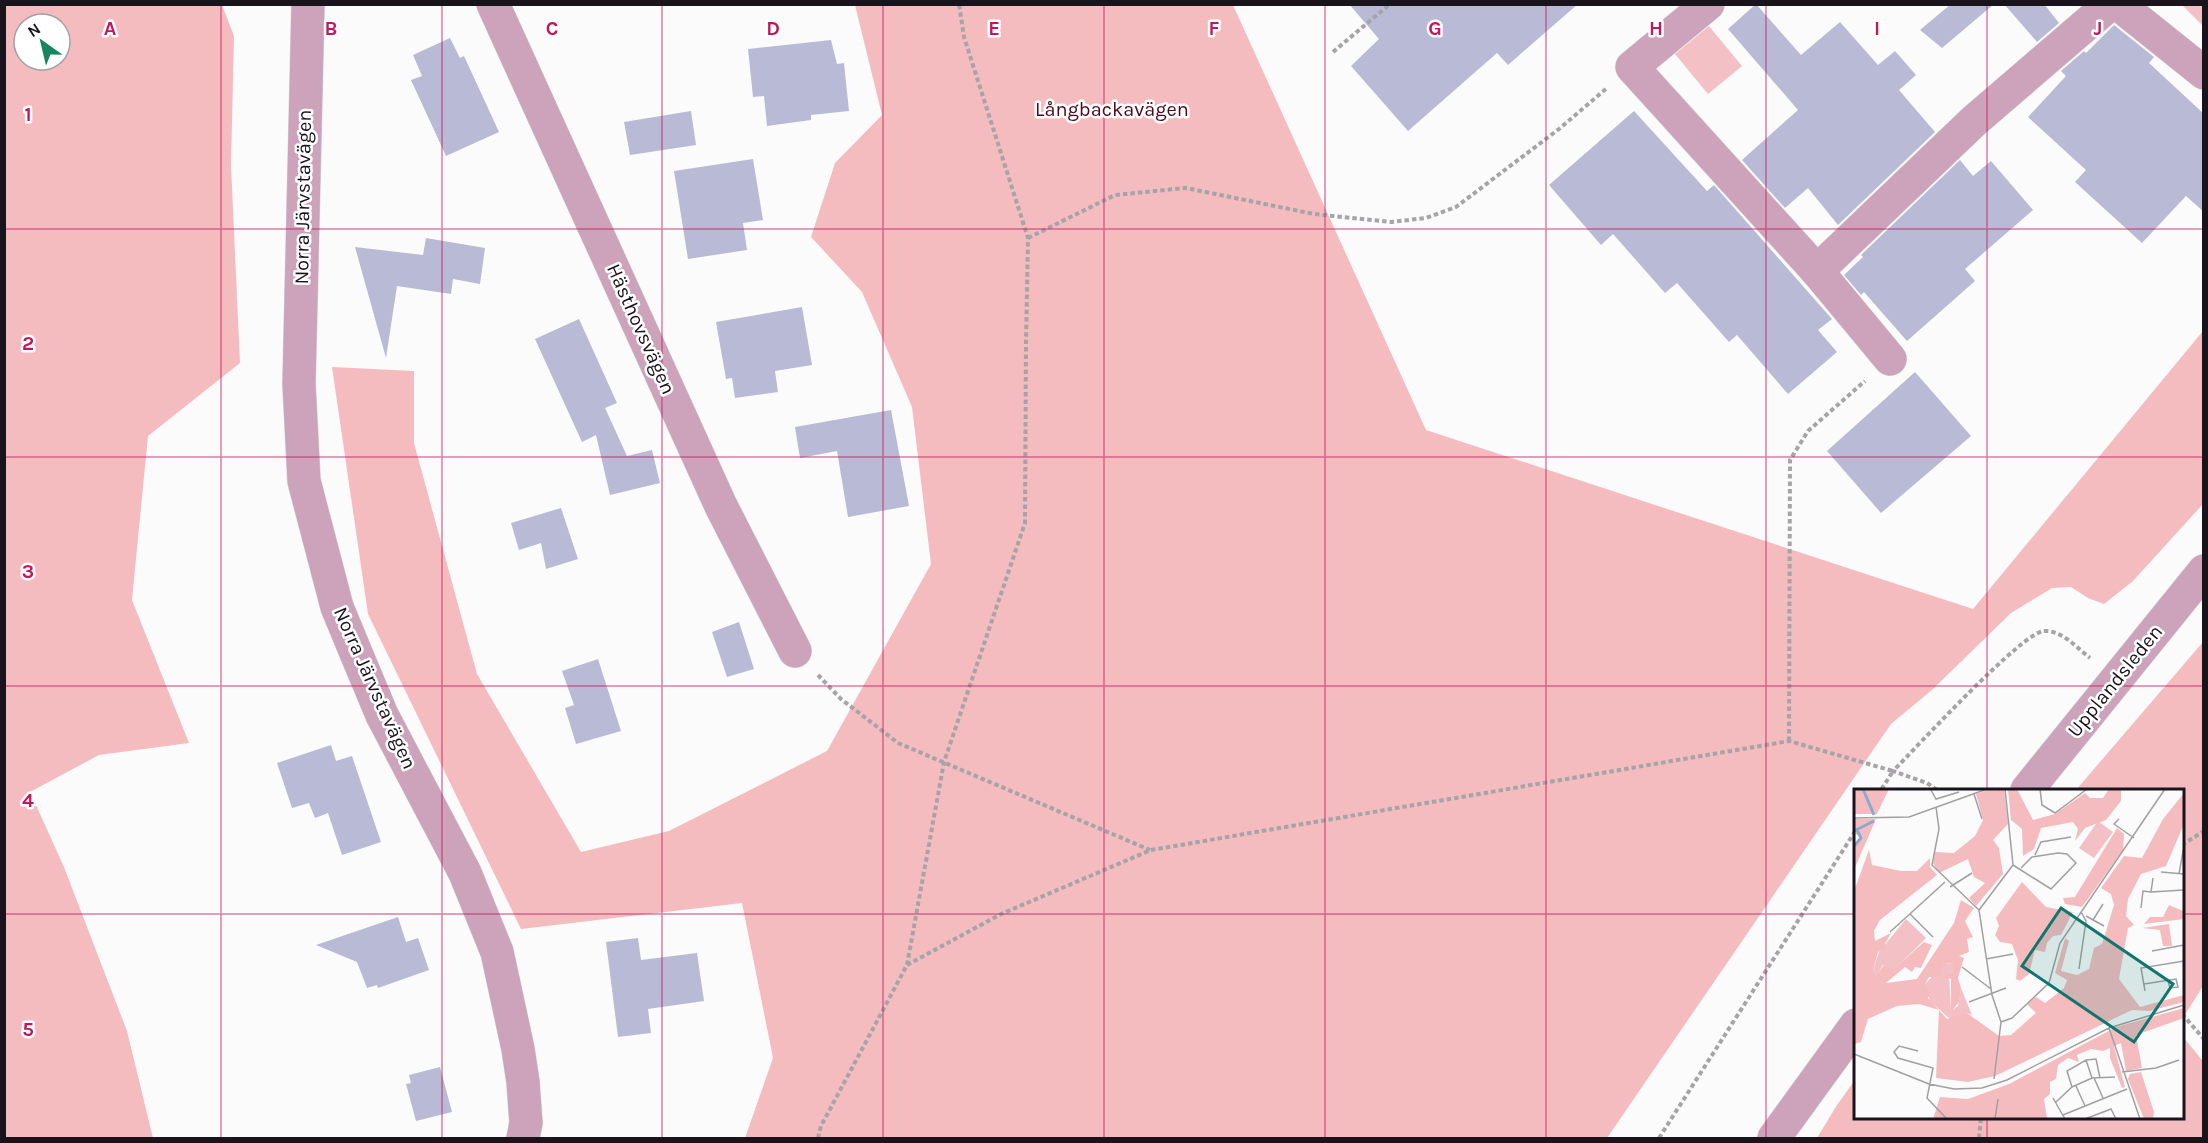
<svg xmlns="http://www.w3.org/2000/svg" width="2208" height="1143" viewBox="0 0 2208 1143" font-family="Karla,sans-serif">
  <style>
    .green { fill: #f3c1c5 }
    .forest { fill: #f5bcc0; fill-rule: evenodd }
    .building { fill: #b9bad5 }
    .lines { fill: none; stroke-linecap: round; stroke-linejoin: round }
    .minor-casing { stroke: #d7d6d7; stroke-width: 34 }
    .path { stroke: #a6a4a7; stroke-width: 4; stroke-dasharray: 4.5 3; stroke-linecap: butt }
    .minor { stroke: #cca3ba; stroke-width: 33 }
    .grid { fill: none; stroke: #c2185b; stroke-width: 1.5; stroke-opacity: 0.55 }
    .labels { text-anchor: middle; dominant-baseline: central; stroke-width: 5; stroke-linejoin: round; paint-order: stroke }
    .park-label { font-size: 20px; fill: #4e0c1b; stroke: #fff }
    .street-label { font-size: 20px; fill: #19141c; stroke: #fff }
    .inset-river { fill: none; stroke: #8ba9d0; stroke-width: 3 }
    .inset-road { fill: none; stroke: #a19fa2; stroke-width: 1.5 }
    .view { fill: #0f766e; fill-opacity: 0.15; stroke: #0f766e; stroke-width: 3 }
    .inset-edge { fill: none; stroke: #19141c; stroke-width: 3 }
    .grid-label { font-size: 20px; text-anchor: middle; font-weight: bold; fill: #c2185b; stroke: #fff; stroke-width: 5; stroke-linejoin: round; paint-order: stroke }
  </style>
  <rect width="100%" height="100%" fill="#fbfbfb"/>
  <g class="green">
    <path d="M 2182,5 L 2203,5 L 2203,26 Z"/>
    <path d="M 1709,26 L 1742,66 L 1708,94 L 1675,54 Z"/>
  </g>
  <g class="forest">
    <path d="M 5,4 L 222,5 L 234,36 L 231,165 L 240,363 L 148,436 L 132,600 L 189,743 L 99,755 L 30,792 L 64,867 L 127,1031 L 153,1138 L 5,1138 ZM 24,24 L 60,24 L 60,60 L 24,60 Z"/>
    <path d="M 855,5 L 1233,5 L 1426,430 L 1973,609 L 2203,331 L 2203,504 L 2133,581 L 2104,604 L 2088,598 L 2071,587 L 2052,588 L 2011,613 L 1933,689 L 1891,724 L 1607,1138 L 745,1138 L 773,1058 L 742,903 L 521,929 L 368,614 L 332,367 L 414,371 L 414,443 L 477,674 L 581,852 L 669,831 L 827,751 L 931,564 L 912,407 L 862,292 L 811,237 L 835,163 L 882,115 Z"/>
    <path d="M 2203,642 L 2203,986 L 2183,1018 L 2182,790 L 2076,790 Z"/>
    <path d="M 2183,1037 L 2203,1061 L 2203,1138 L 1817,1138 L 1837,1105 L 1855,1080 L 1856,1118 L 2182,1118 Z"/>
  </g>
  <g class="building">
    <path d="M 1349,4 L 1578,4 L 1508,65 L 1497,53 L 1408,131 L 1351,66 L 1379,39 Z"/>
    <path d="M 1756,4 L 1801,55 L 1840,22 L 1878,65 L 1895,51 L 1916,75 L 1899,90 L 1935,132 L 1838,225 L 1808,188 L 1785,208 L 1742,160 L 1798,110 L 1728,29 Z"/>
    <path d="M 1951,4 L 1994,4 L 1942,48 L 1920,30 Z"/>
    <path d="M 2004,4 L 2044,4 L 2059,23 L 2037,42 Z"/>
    <path d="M 2114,25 L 2154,57 L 2149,63 L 2204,114 L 2204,212 L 2186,196 L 2142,243 L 2075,182 L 2086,170 L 2028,117 L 2066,76 L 2061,71 L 2084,51 L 2086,53 Z"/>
    <path d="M 450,38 L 460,58 L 464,56 L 499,132 L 446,156 L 411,80 L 422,76 L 413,55 Z"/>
    <path d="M 831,40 L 837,64 L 844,63 L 849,111 L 811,115 L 811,120 L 767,126 L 764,96 L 753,97 L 748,49 Z"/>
    <path d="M 691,111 L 696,145 L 630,155 L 624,122 Z"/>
    <path d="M 1634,111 L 1707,191 L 1714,185 L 1832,319 L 1818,330 L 1837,352 L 1788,394 L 1737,335 L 1729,342 L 1677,283 L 1665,293 L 1613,234 L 1601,245 L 1549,185 Z"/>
    <path d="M 753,159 L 763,220 L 743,223 L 747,250 L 688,259 L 674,171 Z"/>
    <path d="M 1960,160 L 1973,176 L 1991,161 L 2033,210 L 1965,269 L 1975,281 L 1907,341 L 1864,292 L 1861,295 L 1844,275 L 1863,257 L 1861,255 Z"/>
    <path d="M 426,238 L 485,248 L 480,284 L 453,279 L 451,294 L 397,286 L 386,358 L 355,247 L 423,255 Z"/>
    <path d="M 802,307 L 812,365 L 775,371 L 778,392 L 735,398 L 732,378 L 726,379 L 716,322 Z"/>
    <path d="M 579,319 L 617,403 L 605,408 L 627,456 L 652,450 L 660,483 L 610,495 L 596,435 L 582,442 L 535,339 Z"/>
    <path d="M 1915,372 L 1971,436 L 1881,513 L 1827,451 Z"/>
    <path d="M 891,410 L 909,506 L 848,517 L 837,451 L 800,458 L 795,427 Z"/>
    <path d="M 561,508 L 578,559 L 546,569 L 541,543 L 519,550 L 511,523 Z"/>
    <path d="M 739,622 L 754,669 L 727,677 L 712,632 Z"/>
    <path d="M 598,659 L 621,731 L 576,744 L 565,708 L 574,705 L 562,671 Z"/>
    <path d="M 331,745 L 336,761 L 352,756 L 381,842 L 342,855 L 328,813 L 315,818 L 309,803 L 292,808 L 277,763 Z"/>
    <path d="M 398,917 L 406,942 L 418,938 L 429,970 L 378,988 L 377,985 L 367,988 L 357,962 L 316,945 Z"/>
    <path d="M 638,938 L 641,960 L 697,953 L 704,1001 L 648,1009 L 651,1033 L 618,1037 L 606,942 Z"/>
    <path d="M 440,1067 L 452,1112 L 416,1121 L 406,1084 L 411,1083 L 409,1075 Z"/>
  </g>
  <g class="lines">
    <defs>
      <g id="minor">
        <path d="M 308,4 L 299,384 L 304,481 L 337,607 L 356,653 L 382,715 L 465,873 L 497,952 L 518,1049 L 523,1082 L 526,1123 L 523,1138"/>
        <path d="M 493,4 L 721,506 L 795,651"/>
        <path d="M 1708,4 L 1632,67 L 1817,271 L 1890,359"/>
        <path d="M 2118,4 L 2204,73"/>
        <path d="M 1817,271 L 1974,121 L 2110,4"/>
        <path d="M 2027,790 L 2204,571"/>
        <path d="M 1774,1138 L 1856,1025"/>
      </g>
    </defs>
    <use href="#minor" class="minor-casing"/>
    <g class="path">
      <path d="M 1333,52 L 1390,4"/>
      <path d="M 1028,238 L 1115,195 L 1186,188 L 1314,214 L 1391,222 L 1426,218 L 1456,207 L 1559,129 L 1607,88"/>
      <path d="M 818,675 L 841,699 L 898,743 L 1150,850"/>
      <path d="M 1789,741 L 1790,460 L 1808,431 L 1865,381"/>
      <path d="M 1937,790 L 1927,783 L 1893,771 C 1915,749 2022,632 2044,631 C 2062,630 2077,648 2090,658"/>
      <path d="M 2182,845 L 2204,831"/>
      <path d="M 907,965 L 1001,914 L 1151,850 L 1789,741 L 1893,771 L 1881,790"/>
      <path d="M 2182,1014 L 2204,1039"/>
      <path d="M 818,1138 L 821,1126 L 907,965 L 944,762 L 1025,523 L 1026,343 L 1028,238 L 964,37 L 959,4"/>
      <path d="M 1659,1138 L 1856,830"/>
      <path d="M 1979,1138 L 1981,1118"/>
    </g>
    <use href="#minor" class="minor"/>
  </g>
  <path class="grid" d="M 221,4 L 221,1138M 442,4 L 442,1138M 662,4 L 662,1138M 883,4 L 883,1138M 1104,4 L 1104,1138M 1325,4 L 1325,1138M 1546,4 L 1546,1138M 1766,4 L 1766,1138M 1987,4 L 1987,790M 4,229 L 2204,229M 4,457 L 2204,457M 4,686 L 2204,686M 4,914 L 1856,914M 2182,914 L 2204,914M 1987,1118 L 1987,1138"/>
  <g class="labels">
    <g class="park-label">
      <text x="1112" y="109">Långbackavägen</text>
    </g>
    <g class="street-label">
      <text transform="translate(303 197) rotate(-89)">Norra Järvstavägen</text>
      <text transform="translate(641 329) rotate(66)">Hästhovsvägen</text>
      <text transform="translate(2115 681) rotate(-51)">Upplandsleden</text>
      <text transform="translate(375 688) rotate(66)">Norra Järvstavägen</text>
    </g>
  </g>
  <g transform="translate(1854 789)">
    <rect width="330" height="330" fill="#fbfbfb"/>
    <path d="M 244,32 L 259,43 L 240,69 L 225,59 ZM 52,130 L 72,149 L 39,182 L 29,176 L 22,188 L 19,181 L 25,163 ZM 99,174 L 99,181 L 95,184 L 97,222 L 104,217 L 107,199 L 118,226 L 113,224 L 97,231 L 76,212 L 71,195 L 90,175 Z" fill="#f3c1c5"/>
    <path d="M 0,0 L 35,0 L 23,25 L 0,25 ZM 137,0 L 150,0 L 154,35 L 139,51 L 145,59 L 149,85 L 122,117 L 115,109 L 131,94 L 120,88 L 114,70 L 85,84 L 79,74 L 81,63 L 100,64 L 121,47 L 129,31 L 122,5 ZM 154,0 L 163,0 L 179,31 L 201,25 L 231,4 L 236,9 L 249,9 L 255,0 L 267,0 L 267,12 L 252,31 L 231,39 L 221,52 L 224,40 L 219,33 L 187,39 L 180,60 L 169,67 L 168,40 L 157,31 ZM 330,4 L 330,35 L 312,77 L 287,85 L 274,110 L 272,127 L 280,136 L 274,139 L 265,190 L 286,218 L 330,206 L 330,213 L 295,222 L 278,221 L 141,287 L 114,293 L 82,289 L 85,221 L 65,215 L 43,217 L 14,230 L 7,253 L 0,255 L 0,102 L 15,61 L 18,76 L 47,82 L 63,82 L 76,69 L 76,78 L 83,86 L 26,131 L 20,142 L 21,152 L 37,144 L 31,155 L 33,160 L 24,163 L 19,181 L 22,187 L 30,176 L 39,181 L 70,153 L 78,156 L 67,179 L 61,178 L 58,183 L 51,178 L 32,194 L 63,190 L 100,134 L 107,111 L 120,119 L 111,132 L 119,148 L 113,150 L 115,163 L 105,167 L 110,169 L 104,189 L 107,199 L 105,213 L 97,223 L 97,190 L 90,188 L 99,181 L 99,174 L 90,175 L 86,188 L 75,188 L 71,195 L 76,204 L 74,209 L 93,230 L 113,224 L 145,247 L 157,246 L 182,224 L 173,215 L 182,208 L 191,214 L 210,199 L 213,191 L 201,184 L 211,149 L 215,152 L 207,182 L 223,186 L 235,180 L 240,159 L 248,155 L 260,116 L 257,105 L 247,99 L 270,67 L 288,69 L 309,30 ZM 0,30 L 22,30 L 0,81 L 0,55 L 9,49 L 0,44 ZM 263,39 L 270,45 L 269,61 L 228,118 L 211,115 L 209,109 L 221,108 ZM 168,93 L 192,118 L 219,123 L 207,146 L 199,147 L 193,154 L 191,163 L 181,161 L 175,185 L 166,192 L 162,190 L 164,171 L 158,155 L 146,153 L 141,146 L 145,137 L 142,129 ZM 315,116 L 329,122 L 330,130 L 290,135 L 296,128 L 309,128 ZM 315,135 L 318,157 L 309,157 L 306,141 L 288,139 ZM 330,219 L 330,229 L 282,246 L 288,279 L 272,282 L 267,254 L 260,257 L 271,298 L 268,299 L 256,269 L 256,259 L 249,262 L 237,260 L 223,266 L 225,273 L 214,269 L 204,276 L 202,290 L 196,293 L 196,305 L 190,310 L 193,330 L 79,330 L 86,308 L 114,310 L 155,295 L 262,238 ZM 287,283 L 300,323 L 299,330 L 290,330 L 274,290 L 276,285 Z" fill="#f5bcc0"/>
    <path class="inset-river" d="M 9,0 L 20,26M 0,42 L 20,32M 0,57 L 7,49 L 3,41"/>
    <path class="inset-road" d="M 151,0 L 159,76M 186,0 L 188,16 L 201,24 L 233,0M 77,1 L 82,10 L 105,3M 120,5 L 128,30M 82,18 L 85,40 L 78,76 L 125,121 L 138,206 L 147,233 L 140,290M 0,29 L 55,28 L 133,0M 265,30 L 260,35 L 280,49M 181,66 L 187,53 L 217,48M 159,76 L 197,100 L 222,74 L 213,65 L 204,64 L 178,68 L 167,79M 307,83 L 330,85M 325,85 L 330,57M 96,98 L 118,84M 297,103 L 330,101M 287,119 L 289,102 L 297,103 L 299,89M 125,121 L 159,76M 56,125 L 79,148M 232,127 L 250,137M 239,131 L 249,115M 36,143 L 91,93M 298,162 L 330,156M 132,170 L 159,165M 108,178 L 137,200M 225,180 L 232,132 L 227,123M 290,195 L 322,190 L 324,198 L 316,199 L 314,192M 291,202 L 287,179 L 330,172M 115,213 L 152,199M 147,233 L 158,229 L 195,194 L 206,154 L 311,0M 255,239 L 286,330M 64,262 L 45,257 L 40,263 L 44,269 L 79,279 L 73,309 L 93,330M 0,265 L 75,295 L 100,300 L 128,299 L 153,291 L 255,239 L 330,216M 232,271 L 238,289M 268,283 L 302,279 L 325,271M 240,289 L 249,309M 222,297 L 231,317M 218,298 L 213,282 L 232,271 L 242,270 L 246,289M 199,309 L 211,330M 202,313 L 218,298 L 238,289 L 261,288M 209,326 L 273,300M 141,330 L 144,310M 231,330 L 257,320 L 262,330"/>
    <path class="view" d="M 207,119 L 319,195 L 280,253 L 168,177 Z"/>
    <rect width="330" height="330" class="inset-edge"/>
  </g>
  <g class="grid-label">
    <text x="110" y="35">A</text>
    <text x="331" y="35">B</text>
    <text x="552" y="35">C</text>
    <text x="773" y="35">D</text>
    <text x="994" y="35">E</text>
    <text x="1214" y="35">F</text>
    <text x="1435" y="35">G</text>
    <text x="1656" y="35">H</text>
    <text x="1877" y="35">I</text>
    <text x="2098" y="35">J</text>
    <text x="28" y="121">1</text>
    <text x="28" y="350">2</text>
    <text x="28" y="578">3</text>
    <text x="28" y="807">4</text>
    <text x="28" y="1036">5</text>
  </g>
  <rect width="2208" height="1143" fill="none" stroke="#19141c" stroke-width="12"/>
  <g transform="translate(42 42) rotate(326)"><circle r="28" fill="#ffffff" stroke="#a3a1a4" stroke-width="1.5"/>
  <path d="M0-4.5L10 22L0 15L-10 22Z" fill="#188562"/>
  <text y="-9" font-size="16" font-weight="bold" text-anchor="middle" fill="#19141c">N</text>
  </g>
</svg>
